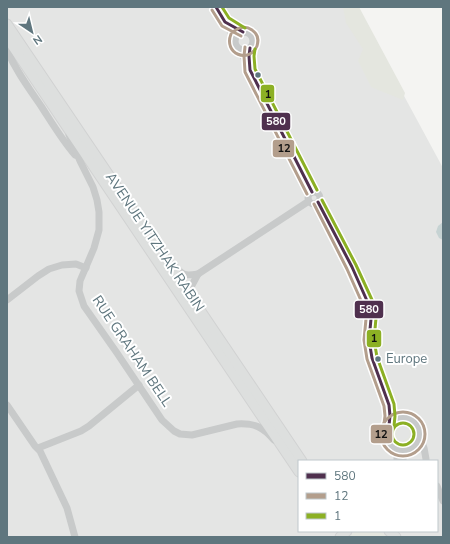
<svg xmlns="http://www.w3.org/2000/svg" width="450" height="544" viewBox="0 0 450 544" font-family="'Nunito Sans',sans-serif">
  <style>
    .built { fill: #e4e5e4; fill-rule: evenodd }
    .green { fill: #e4e6df }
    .water { fill: #c6d3d3 }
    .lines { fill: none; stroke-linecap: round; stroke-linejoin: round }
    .major-casing { stroke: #d1d2d2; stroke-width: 11 }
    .minor { stroke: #c8caca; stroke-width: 7 }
    .major { stroke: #dddfde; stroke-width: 9 }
    .bus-1-casing { stroke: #fff; stroke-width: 6 }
    .bus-2-casing { stroke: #fff; stroke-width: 6 }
    .bus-3-casing { stroke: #fff; stroke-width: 6 }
    .bus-1 { stroke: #4f304e; stroke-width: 3 }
    .bus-2 { stroke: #b39e8c; stroke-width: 3 }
    .bus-3 { stroke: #8cb024; stroke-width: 3 }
    .bus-dot { fill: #5f767e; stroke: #fff; stroke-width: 1.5 }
    .labels { text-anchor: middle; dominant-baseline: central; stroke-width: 4; stroke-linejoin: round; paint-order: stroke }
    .bus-label { font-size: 13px; fill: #5f767e; stroke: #fff; text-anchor: start }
    .street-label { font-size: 14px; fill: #5f767e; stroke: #fff }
    .line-badge { stroke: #fff; stroke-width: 1.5 }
    .badge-label { font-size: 11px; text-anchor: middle; font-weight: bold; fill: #fff }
    .pale-badge-label { font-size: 11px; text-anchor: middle; font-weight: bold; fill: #111 }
  </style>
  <rect width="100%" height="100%" fill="#f4f4f2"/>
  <path class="built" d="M 7,7 L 356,7 L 443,168 L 443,537 L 7,537 ZM 299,461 L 437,461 L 437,531 L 299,531 Z"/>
  <g class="green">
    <path d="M 343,7 L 359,7 L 405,93 L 403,100 L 371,87 L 358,61 L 363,49 L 346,23 Z"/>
    <path d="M 394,426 L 398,430 C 395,435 397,439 402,441 L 408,438 L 410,434 L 409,431 L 414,427 C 426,455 377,450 394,426 Z"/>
    <path d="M 361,531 L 378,531 L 389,537 L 346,537 L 355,532 Z"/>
  </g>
  <path class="water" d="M 443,222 L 443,240 L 439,238 L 436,232 L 438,226 Z"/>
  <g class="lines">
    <defs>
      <g id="major">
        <path d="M 7,24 L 302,461"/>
        <path d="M 7,38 L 299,472"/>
        <path d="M 389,531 L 396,537"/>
        <path d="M 340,537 L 347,531"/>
      </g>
    </defs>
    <use href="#major" class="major-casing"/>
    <g class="minor">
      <path d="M 216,7 L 235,39"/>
      <circle cx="244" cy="41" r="9"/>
      <path d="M 7,50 C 16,71 28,87 41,106 C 52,123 62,140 75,155"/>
      <path d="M 240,50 L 257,85 L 308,183 L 312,192"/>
      <path d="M 69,135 L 80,161 L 93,187 L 97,200 L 99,212 L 99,230 L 94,248 L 80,281 L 79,291 L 84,306 L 117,353 L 162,420 L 174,431 L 180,434 L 192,435 L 237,424 C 255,423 263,427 274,440"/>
      <circle cx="314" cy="198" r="6"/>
      <path d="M 318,202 L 330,224 L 352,267 L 368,303 L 370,310 L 371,319 L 369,340 L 372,358 L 389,405 L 390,416 L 389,425"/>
      <path d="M 174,265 C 183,276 185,276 198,274"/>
      <path d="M 193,298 L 191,287 L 198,274 L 309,201"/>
      <path d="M 7,300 L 38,276 L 49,269 L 62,265 L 76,264 L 86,268"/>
      <path d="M 7,405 L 35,446 L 40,451 L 67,508 L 75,537"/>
      <circle cx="403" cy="434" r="17"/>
      <path d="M 420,436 L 424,448 L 426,459"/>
      <path d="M 38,448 L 81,431 L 89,426 L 139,385"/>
      <path d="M 395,449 L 397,454 L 397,461"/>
      <path d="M 403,461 L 403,457 L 406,450"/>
      <path d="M 437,486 L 443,501"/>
    </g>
    <use href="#major" class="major"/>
    <defs>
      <g id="bus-1">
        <path d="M 216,7 L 225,22 L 243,32"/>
        <path d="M 250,48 L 249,56 L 250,70 L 312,192"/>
        <path d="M 318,202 L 352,267 L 368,303 L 371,319 L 369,340 L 372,358 L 389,405 L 390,416 L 389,425"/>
      </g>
      <g id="bus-2">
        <path d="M 212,10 L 222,26 L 241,36"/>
        <path d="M 231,34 C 223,54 249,64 257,46 C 258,42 259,38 256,34 C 255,32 254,32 252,30 C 245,25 239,27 233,32"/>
        <path d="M 245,47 L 244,56 L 245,72 L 307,194"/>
        <path d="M 314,204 L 347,269 L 363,305 L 366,319 L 364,340 L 367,359 L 384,406 L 385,416 L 384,424"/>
        <circle cx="403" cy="434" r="22"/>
      </g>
      <g id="bus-3">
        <path d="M 222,7 L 229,18 L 245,28"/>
        <path d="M 255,49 L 254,56 L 255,69 L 317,190"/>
        <path d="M 322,200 L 356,265 L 373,302 L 376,318 L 374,340 L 377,357 L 394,404 L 395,416 L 394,426"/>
        <circle cx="403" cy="434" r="11"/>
      </g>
    </defs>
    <use href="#bus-1" class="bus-1-casing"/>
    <use href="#bus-2" class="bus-2-casing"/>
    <use href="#bus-3" class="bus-3-casing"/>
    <use href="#bus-1" class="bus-1"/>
    <use href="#bus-2" class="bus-2"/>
    <use href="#bus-3" class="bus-3"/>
  </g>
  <g class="bus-dot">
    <circle cx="258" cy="75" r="3.5"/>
    <circle cx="378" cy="359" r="3.5"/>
  </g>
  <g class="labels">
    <g class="bus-label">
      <text x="386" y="359">Europe</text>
    </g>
    <g class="street-label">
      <text transform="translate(155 242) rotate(56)">AVENUE YITZHAK RABIN</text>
      <text transform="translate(132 351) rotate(56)">RUE GRAHAM BELL</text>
    </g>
  </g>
  <g class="line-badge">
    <rect x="260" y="84" width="15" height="19" rx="4" fill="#8cb024"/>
    <rect x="261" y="112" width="30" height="19" rx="4" fill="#4f304e"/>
    <rect x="272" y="139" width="23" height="19" rx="4" fill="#b39e8c"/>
    <rect x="354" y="300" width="30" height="19" rx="4" fill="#4f304e"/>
    <rect x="366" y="329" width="16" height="19" rx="4" fill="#8cb024"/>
    <rect x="370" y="424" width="23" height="20" rx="4" fill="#b39e8c"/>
  </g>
  <g class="badge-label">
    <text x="276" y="125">580</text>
    <text x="369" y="313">580</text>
  </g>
  <g class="pale-badge-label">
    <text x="268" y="98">1</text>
    <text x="284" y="152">12</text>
    <text x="374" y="342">1</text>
    <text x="381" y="438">12</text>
  </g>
  <rect width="450" height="544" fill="none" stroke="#5f767e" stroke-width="16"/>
  <rect x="298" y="460" width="140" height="72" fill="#ffffff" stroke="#bfc8cb"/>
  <rect x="306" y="473" width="20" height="6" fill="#4f304e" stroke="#bfc8cb"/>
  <text x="334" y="480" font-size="12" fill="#5f767e">580</text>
  <rect x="306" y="493" width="20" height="6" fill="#b39e8c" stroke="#bfc8cb"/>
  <text x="334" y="500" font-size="12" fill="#5f767e">12</text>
  <rect x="306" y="513" width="20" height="6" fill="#8cb024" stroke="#bfc8cb"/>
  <text x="334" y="520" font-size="12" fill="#5f767e">1</text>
  <g transform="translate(32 32) rotate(145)" stroke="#ffffff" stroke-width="3" paint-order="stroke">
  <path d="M0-3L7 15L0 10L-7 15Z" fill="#5f767e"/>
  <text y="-6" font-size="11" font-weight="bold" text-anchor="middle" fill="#5f767e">N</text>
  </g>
</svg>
